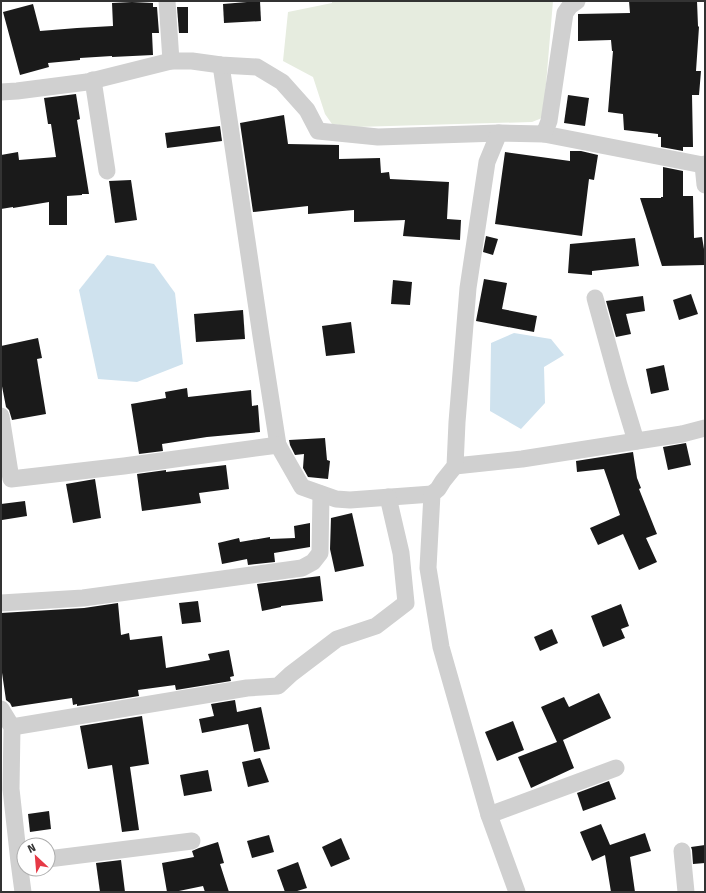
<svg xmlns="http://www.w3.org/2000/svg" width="706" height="893" viewBox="0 0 706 893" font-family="'Fira Sans',sans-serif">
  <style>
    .green { fill: #e6ecdf }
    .water { fill: #cfe2ee }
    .building { fill: #1a1a1a }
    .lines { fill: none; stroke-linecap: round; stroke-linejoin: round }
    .street { stroke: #d0d0d0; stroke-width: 17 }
  </style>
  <rect width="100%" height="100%" fill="#fff"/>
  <path class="green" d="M 332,1 L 553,1 L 544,108 L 542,118 L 532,122 L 355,127 L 332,124 L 325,114 L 313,77 L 283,61 L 288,12 L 332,3 Z"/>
  <g class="water">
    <path d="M 107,255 L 154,264 L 175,293 L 183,364 L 137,382 L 98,379 L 79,290 Z"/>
    <path d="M 514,333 L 551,339 L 564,355 L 544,367 L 545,403 L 521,429 L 490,411 L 491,343 Z"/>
  </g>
  <g class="building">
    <path d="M 260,1 L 261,21 L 224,23 L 223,4 Z"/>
    <path d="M 629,1 L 697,1 L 698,26 L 699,27 L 696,71 L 701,71 L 699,95 L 692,95 L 693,147 L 683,147 L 683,151 L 661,147 L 661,137 L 658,137 L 658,134 L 624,130 L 623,114 L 608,112 L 613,51 L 612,51 L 611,40 L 578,41 L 578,14 L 630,13 Z"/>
    <path d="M 132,2 L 153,3 L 153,7 L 157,7 L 159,33 L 152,33 L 153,55 L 112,57 L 112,56 L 80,58 L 80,60 L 48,63 L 49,67 L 20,75 L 3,12 L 33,4 L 40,31 L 77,28 L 113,26 L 112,3 Z"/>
    <path d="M 177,7 L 188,7 L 188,33 L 179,33 Z"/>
    <path d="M 76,94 L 80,119 L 77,120 L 89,194 L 82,194 L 82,195 L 67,196 L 67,225 L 49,225 L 49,202 L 13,208 L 13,207 L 1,209 L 1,155 L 18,152 L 19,160 L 56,157 L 51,124 L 48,124 L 44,98 Z"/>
    <path d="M 568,95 L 589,98 L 585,126 L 564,123 Z"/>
    <path d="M 284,115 L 288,144 L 339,145 L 339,159 L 380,158 L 381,173 L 389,172 L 390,179 L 449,182 L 447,219 L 461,220 L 460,240 L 403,236 L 405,220 L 354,222 L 354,210 L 308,214 L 308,206 L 253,212 L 240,123 Z"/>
    <path d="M 220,126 L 222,141 L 167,148 L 165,133 Z"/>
    <path d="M 570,151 L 581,151 L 598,155 L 594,180 L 589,179 L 582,236 L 495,224 L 505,152 L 570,161 Z"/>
    <path d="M 663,167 L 683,171 L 683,196 L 693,196 L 694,238 L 702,237 L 705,255 L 705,265 L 662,266 L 640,198 L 661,198 L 661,197 L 663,197 Z"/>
    <path d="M 131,180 L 137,220 L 115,223 L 109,181 Z"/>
    <path d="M 486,236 L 498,239 L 493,255 L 483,252 Z"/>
    <path d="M 635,238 L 639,266 L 592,271 L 592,275 L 568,273 L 570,244 Z"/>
    <path d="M 484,279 L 507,283 L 502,309 L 537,316 L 534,332 L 476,321 Z"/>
    <path d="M 393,280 L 412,282 L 410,305 L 391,304 Z"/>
    <path d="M 691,294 L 698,314 L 679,320 L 673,300 Z"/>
    <path d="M 643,296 L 645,311 L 626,314 L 631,334 L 616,337 L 606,301 Z"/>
    <path d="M 243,310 L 245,339 L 196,342 L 194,314 Z"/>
    <path d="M 351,322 L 355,353 L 326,356 L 322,326 Z"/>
    <path d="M 38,338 L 42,358 L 37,359 L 46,414 L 12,420 L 9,410 L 6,407 L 1,381 L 1,346 Z"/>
    <path d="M 664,365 L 669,390 L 651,394 L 646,369 Z"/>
    <path d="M 187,388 L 188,397 L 251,390 L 252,406 L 258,405 L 260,432 L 207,437 L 162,444 L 163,451 L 139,454 L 131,404 L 166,398 L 165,392 Z"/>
    <path d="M 325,438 L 327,460 L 330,461 L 328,479 L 308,477 L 303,468 L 304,454 L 295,455 L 290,445 L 289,440 Z"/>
    <path d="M 686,443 L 691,465 L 668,470 L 663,447 Z"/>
    <path d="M 633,452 L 637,478 L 641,488 L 639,489 L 657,534 L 646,538 L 657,562 L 639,570 L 623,534 L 598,545 L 590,528 L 620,515 L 604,469 L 577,472 L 576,461 Z"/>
    <path d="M 226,465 L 229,489 L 199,493 L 201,503 L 142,511 L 137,474 L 166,470 L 166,472 Z"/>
    <path d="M 95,479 L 101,518 L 73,523 L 66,484 Z"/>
    <path d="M 25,501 L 27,516 L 2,520 L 1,504 Z"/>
    <path d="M 352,513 L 364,566 L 335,572 L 330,549 L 331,518 Z"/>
    <path d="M 310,523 L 310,547 L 274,553 L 275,562 L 248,565 L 247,559 L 222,564 L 218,543 L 239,538 L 240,542 L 270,537 L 270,539 L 295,538 L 294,526 Z"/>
    <path d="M 320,576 L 323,601 L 281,606 L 281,607 L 262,611 L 257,584 Z"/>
    <path d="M 198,601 L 201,622 L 182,624 L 179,603 Z"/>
    <path d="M 118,603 L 121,635 L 129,633 L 130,640 L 162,636 L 166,668 L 210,660 L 208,654 L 229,650 L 234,676 L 230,677 L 231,681 L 176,690 L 175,685 L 138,690 L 139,696 L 77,706 L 77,704 L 73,705 L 72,698 L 12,707 L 10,703 L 6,700 L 1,666 L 1,613 L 84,608 Z"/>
    <path d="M 621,604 L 629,626 L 621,629 L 625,638 L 603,647 L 591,616 Z"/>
    <path d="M 552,629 L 558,643 L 540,651 L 534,637 Z"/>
    <path d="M 599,693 L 611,718 L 563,740 L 574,768 L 531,788 L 518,757 L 557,742 L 541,707 L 564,697 L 569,707 Z"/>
    <path d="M 235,700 L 237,712 L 261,707 L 270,749 L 254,752 L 248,724 L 202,733 L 199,719 L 214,716 L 211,704 Z"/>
    <path d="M 142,716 L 149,764 L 130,767 L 139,830 L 122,832 L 112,765 L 88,769 L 80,726 Z"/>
    <path d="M 513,721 L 524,750 L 497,761 L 485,732 Z"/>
    <path d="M 260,758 L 269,782 L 248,787 L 242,762 Z"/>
    <path d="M 208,770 L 212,791 L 184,796 L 180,775 Z"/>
    <path d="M 609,781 L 616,799 L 583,811 L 577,793 Z"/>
    <path d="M 49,811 L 51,829 L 30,832 L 28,814 Z"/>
    <path d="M 601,824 L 610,845 L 645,833 L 651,851 L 630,857 L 635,892 L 611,892 L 605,855 L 592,861 L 580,832 Z"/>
    <path d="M 269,835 L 274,852 L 252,858 L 247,841 Z"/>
    <path d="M 341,838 L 350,859 L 331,867 L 322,847 Z"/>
    <path d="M 218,842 L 224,863 L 220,864 L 229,892 L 205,892 L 203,886 L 174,892 L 167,892 L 162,863 L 194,857 L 192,851 L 199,848 Z"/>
    <path d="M 705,845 L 705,863 L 693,864 L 692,850 L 691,847 Z"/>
    <path d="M 121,860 L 125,892 L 100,892 L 96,863 Z"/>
    <path d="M 298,862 L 307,888 L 294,892 L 285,892 L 277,870 Z"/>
  </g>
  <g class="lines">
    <g class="street">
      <path d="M 167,1 L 171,61"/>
      <path d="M 221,65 L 261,336 L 278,445"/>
      <path d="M 93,80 L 107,171"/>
      <path d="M 1,92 L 17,91 L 87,82 L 171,61 L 192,61 L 221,65 L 257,67 L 282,82 L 307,110 L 318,131 L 378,137 L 499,133"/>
      <path d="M 544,134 L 703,165 L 705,164"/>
      <path d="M 703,165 L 705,185"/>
      <path d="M 595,298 L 619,385 L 636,441"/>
      <path d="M 1,416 L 11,479 L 124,466 L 278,445 L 302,487 L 336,499 L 350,500 L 432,494"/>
      <path d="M 455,466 L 522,459 L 682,434 L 705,428"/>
      <path d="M 1,603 L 83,598 L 302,568 L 313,562 L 320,553 L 321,494"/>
      <path d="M 1,709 L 12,727 L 11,789 L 19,862 L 23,892"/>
      <path d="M 12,727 L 247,688 L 278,686 L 291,674 L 337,639 L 376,626 L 406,603 L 401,553 L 388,497"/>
      <path d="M 489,815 L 616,768"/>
      <path d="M 682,851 L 686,892"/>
      <path d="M 48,859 L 192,841"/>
      <path d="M 517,892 L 489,815 L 441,647 L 428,568 L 432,494 L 438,489 L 443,481 L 455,466 L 457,422 L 468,288 L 487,162 L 499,133 L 544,134 L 549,121 L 565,13 L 570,6 L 577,1"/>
    </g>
  </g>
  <rect width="706" height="893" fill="none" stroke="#333333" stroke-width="4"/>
  <g transform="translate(36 857) rotate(334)"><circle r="19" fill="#ffffff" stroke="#adadad"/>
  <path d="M0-3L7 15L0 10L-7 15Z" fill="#e63946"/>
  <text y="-6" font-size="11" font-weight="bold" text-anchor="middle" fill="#333333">N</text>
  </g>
</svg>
